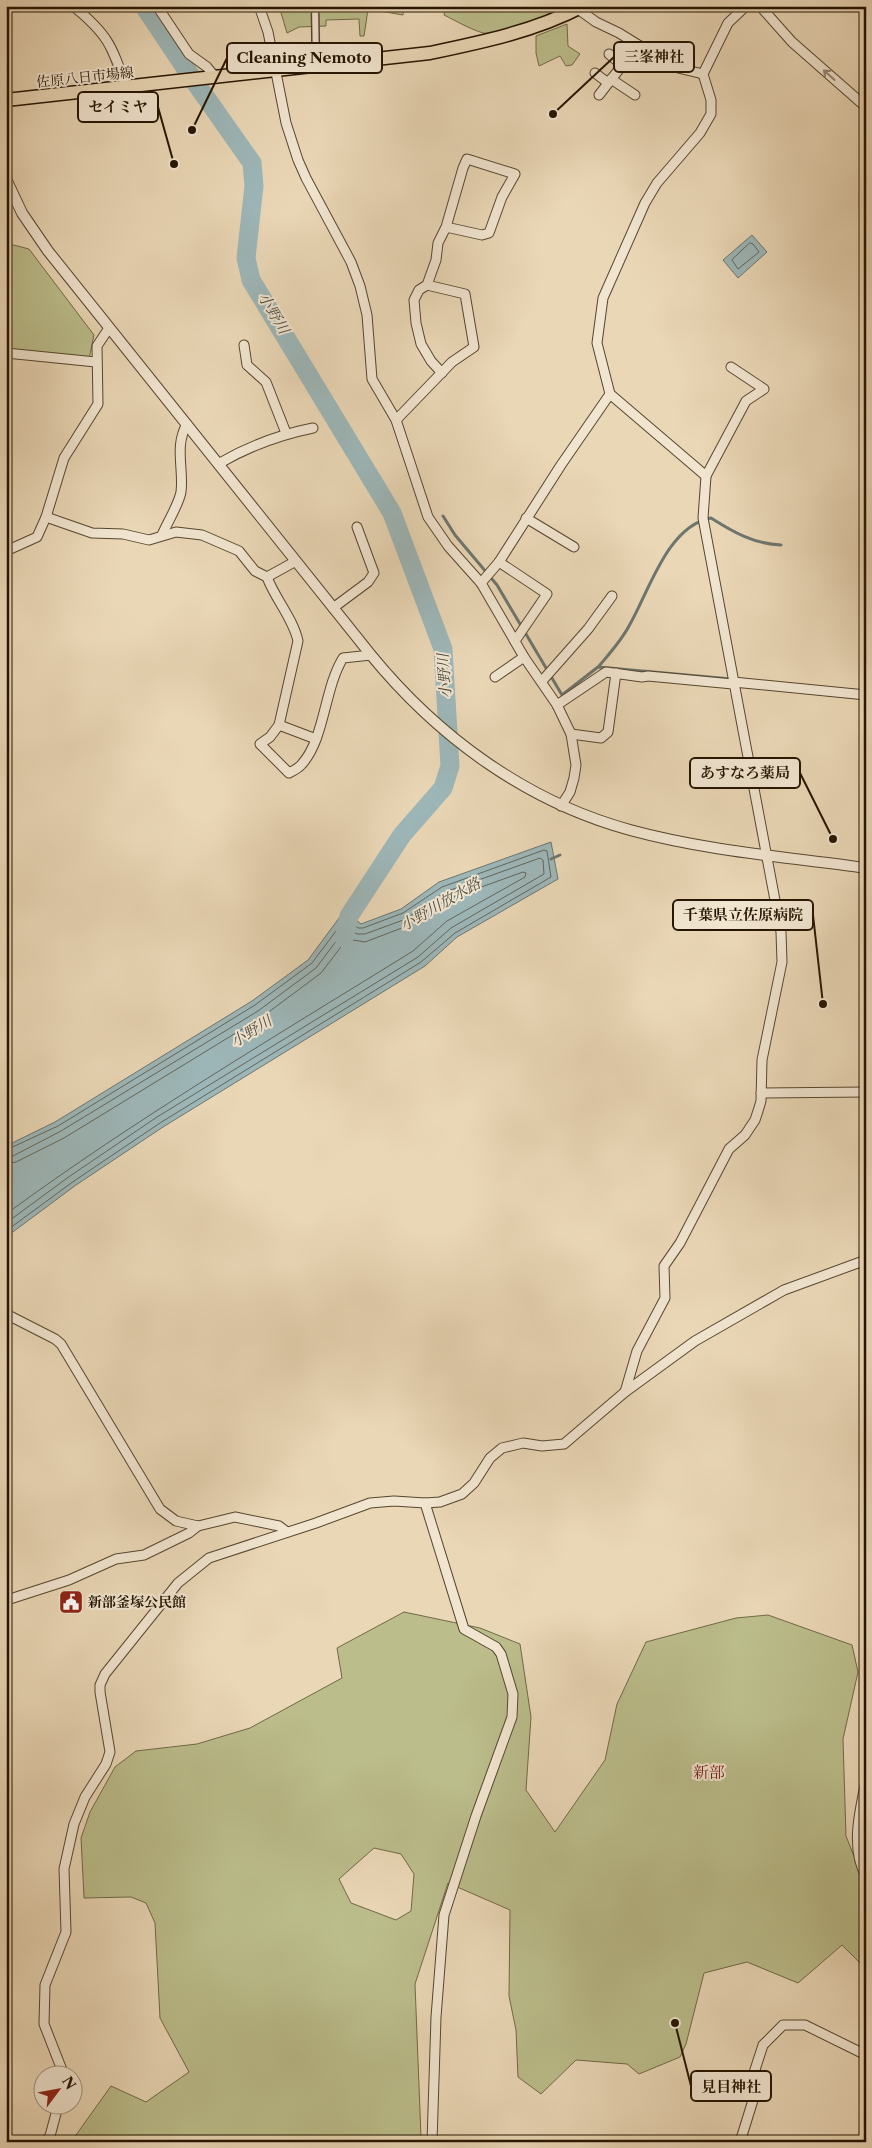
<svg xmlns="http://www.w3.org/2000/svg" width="872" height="2148" viewBox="0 0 872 2148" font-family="'Libre Caslon Text','Noto Serif JP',serif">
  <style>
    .green { fill: #bbbd8b; stroke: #706946; fill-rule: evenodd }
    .water { fill: #9db7b9; stroke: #6d766f }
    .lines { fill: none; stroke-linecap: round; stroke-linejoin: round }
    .shore { stroke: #61665c; stroke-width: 1 }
    .stream { stroke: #6d766f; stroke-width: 3 }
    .river { stroke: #9db7b9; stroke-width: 19 }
    .pedestrian-casing { stroke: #56462e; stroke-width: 9 }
    .minor-casing { stroke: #56462e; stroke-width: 11 }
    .tertiary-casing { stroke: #56462e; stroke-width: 12 }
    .primary-casing { stroke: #251500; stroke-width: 15 }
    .pedestrian { stroke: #f1e5d0; stroke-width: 6 }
    .minor { stroke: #f1e5d0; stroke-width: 9 }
    .tertiary { stroke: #f1e5d0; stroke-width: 10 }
    .primary { stroke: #ead7b6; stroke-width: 12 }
    .oneway { stroke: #958772 }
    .labels { text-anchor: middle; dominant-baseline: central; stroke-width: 4; stroke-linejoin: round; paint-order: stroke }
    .street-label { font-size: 14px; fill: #251500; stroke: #f1e5d0 }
    .poi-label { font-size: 14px; font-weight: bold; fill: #251500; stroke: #f1e5d0; text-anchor: start }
    .water-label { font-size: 15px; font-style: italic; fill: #4f4e41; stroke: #f1e5d0 }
    .quarter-label { font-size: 16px; fill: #7a1f14; stroke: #f1e5d0 }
    .leader { fill: none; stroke: #251500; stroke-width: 2 }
    .callout-dot { fill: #251500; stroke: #f1e5d0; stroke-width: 2 }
    .callout { fill: #f1e5d0; stroke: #251500; stroke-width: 2 }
    .callout-label { font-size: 15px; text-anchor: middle; font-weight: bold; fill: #251500 }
  </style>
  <rect width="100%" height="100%" fill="#ead7b6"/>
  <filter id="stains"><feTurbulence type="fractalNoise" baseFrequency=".004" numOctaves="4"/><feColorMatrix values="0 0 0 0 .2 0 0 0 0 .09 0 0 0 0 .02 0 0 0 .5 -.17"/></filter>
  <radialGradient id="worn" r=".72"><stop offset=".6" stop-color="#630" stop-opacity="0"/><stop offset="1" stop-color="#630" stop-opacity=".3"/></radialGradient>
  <g class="green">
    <path d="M 279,6 L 404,6 L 403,15 L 368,9 L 364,36 L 360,36 L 359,19 L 326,20 L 326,26 L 299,27 L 287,33 Z"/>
    <path d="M 446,6 L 562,6 C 554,15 495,36 483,33 C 470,29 456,21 444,15 Z"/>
    <path d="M 567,24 L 568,46 L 580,54 L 572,65 L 566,66 L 560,56 L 539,66 L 536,53 L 536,36 Z"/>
    <path d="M 6,243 L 29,249 L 94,335 L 89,359 L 6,350 Z"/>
    <path d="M 404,1612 L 480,1628 L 520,1644 L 531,1717 L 526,1790 L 555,1832 L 605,1760 L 617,1704 L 646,1642 L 736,1618 L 768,1615 L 852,1645 L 858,1672 L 843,1739 L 846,1836 L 866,1887 L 866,1969 L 842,1945 L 798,1983 L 747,1962 L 704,1973 L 686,2044 L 680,2057 L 639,2074 L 627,2064 L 576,2060 L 541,2094 L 518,2077 L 516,2030 L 509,1996 L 510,1910 L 448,1883 L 415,1984 L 421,2137 L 416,2142 L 71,2142 L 111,2086 L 146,2102 L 189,2072 L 160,2018 L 155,1923 L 146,1903 L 131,1897 L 84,1898 L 81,1838 L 90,1812 L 115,1767 L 136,1751 L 197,1744 L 250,1728 L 342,1678 L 337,1648 ZM 374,1848 L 401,1854 L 414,1874 L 411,1911 L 396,1920 L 351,1903 L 339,1879 Z"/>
  </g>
  <g class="water">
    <path d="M 752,235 L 767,252 L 738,278 L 723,260 Z"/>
    <path d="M 551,842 L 558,879 L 457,937 L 425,966 L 163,1127 L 76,1185 L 6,1237 L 6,1146 L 55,1122 L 252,1001 L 308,960 L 345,910 L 361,924 L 401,909 L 439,882 Z"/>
  </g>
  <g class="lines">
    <g class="shore">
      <path d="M 750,243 L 753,244 L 759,252 L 738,269 L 732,260 Z"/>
      <path d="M 6,1150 L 58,1126 L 255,1005 L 312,963 L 345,919 L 358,928 L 363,928 L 403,913 L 442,887 L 544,850 L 547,851 L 551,877 L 455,933 L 421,962 L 160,1123 L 74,1181 L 6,1231"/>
      <path d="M 6,1157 L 13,1156 L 61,1131 L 258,1011 L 316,968 L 346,928 L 357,934 L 365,934 L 406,919 L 445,892 L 540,858 L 543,860 L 544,874 L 451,928 L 418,957 L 157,1117 L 70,1176 L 6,1223"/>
      <path d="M 6,1164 L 16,1162 L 64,1138 L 262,1017 L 321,973 L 347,939 L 365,942 L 407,926 L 448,899 L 523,872 L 526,873 L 525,877 L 447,921 L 413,951 C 276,1036 137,1118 6,1214"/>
    </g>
    <g class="stream">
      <path d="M 443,516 L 455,535 L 497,585 L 562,695 L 598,667 L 731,679"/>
      <path d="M 599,666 C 610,653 621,641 629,626 C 649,592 667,526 711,518 C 733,532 754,544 781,545"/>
      <path d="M 551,859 L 560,855"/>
    </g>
    <path class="river" d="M 144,6 L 188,72 L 252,163 L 254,186 L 246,258 L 251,280 L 392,513 L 443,649 L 450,766 L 443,788 L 402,835 L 349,916 L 344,938"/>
    <defs>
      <path id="pedestrian" d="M 315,6 L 316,66"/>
      <g id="minor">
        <path d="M 73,6 C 108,34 112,46 126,87"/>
        <path d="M 157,6 L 189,54 L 207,67 L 216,78"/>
        <path d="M 259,6 L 268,32 L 286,123 L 298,160 L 306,178 L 351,262 L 360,286 L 367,315 L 372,379 L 396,420 L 428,517 L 448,546 L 481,583 L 524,657 L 557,705 L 571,734 L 576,765 L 574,778 L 570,792 L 561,806"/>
        <path d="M 760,6 L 792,42 L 866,107"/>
        <path d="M 578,9 L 596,22 L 619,33 L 674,67 L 703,74"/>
        <path d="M 609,54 L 622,65"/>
        <path d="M 595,73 L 608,83"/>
        <path d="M 611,79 L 635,95"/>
        <path d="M 599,95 L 638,45"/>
        <path d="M 244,345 L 247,365 L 266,382 L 286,433"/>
        <path d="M 6,353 L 96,362"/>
        <path d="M 442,373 L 431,361 L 421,344 L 416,323 L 414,300 L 419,290 L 427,285 L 436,260 L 438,243 L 446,227 L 463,168 L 467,159 L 515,174 L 502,197 L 489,233 L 482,235 L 446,227"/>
        <path d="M 396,420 L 452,362 L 474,347 L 465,294 L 427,285"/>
        <path d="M 218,464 C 249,446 278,435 313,428"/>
        <path d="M 706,476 L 746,401 L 764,389 L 731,367"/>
        <path d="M 46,517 L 92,533 L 123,534 L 149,540 L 176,532 L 202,535 L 239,551 L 255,571 L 267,577"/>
        <path d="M 526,518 L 574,547"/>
        <path d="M 162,535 C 167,523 179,504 181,492 C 184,469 174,446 187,424"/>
        <path d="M 6,551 L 37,537 L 46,517 L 64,458 L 98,404 L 97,346 L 109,328"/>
        <path d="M 296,561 L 267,577 C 275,599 293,618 298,641 L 279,725 L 270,737 L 260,744 L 289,773 C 293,771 299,768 302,764 C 325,738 324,689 343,658 L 371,655"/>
        <path d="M 499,562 L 547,594 L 515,641"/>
        <path d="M 481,583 L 499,562 L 561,465 L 610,394"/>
        <path d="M 333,608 L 368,582 L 374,573 L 357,527"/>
        <path d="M 495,677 L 524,657"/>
        <path d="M 542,681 L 588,629 L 612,596"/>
        <path d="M 733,682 L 866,695"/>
        <path d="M 557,705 L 606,672 L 642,677 L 648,676 L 733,684"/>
        <path d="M 279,725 L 316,739"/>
        <path d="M 571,734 L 601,738 L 608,732 L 616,673"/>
        <path d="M 761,1093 L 866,1092"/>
        <path d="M 6,1314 L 55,1339 L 61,1344 L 160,1509 L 176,1521 L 198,1526 L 235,1517 L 279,1526 L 287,1532"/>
        <path d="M 625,1392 L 637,1351 L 665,1298 L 664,1266 L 680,1243 L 729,1149 L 745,1135 L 755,1120 L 758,1111 L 761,1101 L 762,1060 L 782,962 L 781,932 L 703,518 L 706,476 L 610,394 L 597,343 L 603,298 L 645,203 L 657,183 L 700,133 L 711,114 L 711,100 L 703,74 L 728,23 L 746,6"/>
        <path d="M 425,1503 L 464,1629 L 496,1647 L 501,1654 L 513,1694 L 512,1717 L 476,1816 L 444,1915 L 436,2017 L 432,2142"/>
        <path d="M 6,1597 L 10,1599 L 69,1580 L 116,1559 L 144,1555 L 189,1533 L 198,1526"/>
        <path d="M 866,1704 L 866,1713"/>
        <path d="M 866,1781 C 860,1810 850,1848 866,1876"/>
        <path d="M 61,2076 L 62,2070 L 44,2024 L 45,1985 L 66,1932 L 64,1869 L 74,1824 L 85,1797 L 106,1764 L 110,1752 L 100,1692 L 100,1685 L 105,1674 L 178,1583 L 209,1558 L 316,1523 L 370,1503 L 394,1501 L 425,1503 L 440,1502 L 462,1494 L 474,1483 L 490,1458 L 502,1448 L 523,1443 L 542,1446 L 564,1444 L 625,1392 L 695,1341 L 784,1290 L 866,1260"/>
        <path d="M 45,2142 L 50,2136 L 58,2106"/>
        <path d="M 740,2142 L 754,2097 L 752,2079 L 763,2045 L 783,2025 L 805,2025 L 866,2055"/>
      </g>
      <path id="tertiary" d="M 6,179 L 22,213 L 48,251 L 371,655 C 438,737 527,802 630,830 C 707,851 787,857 866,868"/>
      <path id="primary" d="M 6,100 L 430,53 C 483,42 535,31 583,6"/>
    </defs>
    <use href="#pedestrian" class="pedestrian-casing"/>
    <use href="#minor" class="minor-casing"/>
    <use href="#tertiary" class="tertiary-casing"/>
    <use href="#primary" class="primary-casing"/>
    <use href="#pedestrian" class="pedestrian"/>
    <use href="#minor" class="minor"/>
    <use href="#tertiary" class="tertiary"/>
    <use href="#primary" class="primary"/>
  </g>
  <defs><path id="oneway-shaft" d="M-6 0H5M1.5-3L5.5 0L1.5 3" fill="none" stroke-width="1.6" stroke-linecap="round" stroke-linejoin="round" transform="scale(1.25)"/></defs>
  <use class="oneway" href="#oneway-shaft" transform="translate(829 75) rotate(-138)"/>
  <defs>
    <symbol id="civic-square" viewBox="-11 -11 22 22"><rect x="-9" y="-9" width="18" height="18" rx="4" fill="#8f2418" stroke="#f1e5d0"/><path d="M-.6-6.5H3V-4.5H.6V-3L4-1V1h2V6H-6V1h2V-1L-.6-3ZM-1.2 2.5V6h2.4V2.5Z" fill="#fff"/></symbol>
  </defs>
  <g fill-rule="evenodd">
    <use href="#civic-square" x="57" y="1588" width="28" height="28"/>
  </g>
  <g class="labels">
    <g class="street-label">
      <text transform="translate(85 77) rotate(-6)">佐原八日市場線</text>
    </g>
    <g class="poi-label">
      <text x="88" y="1602">新部釜塚公民館</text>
    </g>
    <g class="water-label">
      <text transform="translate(274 313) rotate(59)">小野川</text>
      <text transform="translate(444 676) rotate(-94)">小野川</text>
      <text transform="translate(440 904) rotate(-30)">小野川放水路</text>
      <text transform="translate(251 1031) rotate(-32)">小野川</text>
    </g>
    <g class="quarter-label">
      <text x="709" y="1772">新部</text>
    </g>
  </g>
  <path class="leader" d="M553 114L614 57M192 130L227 58M174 164L158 107M833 839L800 773M823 1004L813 915M675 2023L691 2086"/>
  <g class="callout-dot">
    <circle cx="553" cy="114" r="5"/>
    <circle cx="192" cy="130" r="5"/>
    <circle cx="174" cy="164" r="5"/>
    <circle cx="833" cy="839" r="5"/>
    <circle cx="823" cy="1004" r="5"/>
    <circle cx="675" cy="2023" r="5"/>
  </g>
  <g class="callout">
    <rect x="614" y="42" width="80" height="30" rx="5"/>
    <rect x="227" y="43" width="155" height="30" rx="5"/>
    <rect x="78" y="92" width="80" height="30" rx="5"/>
    <rect x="690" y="758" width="110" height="30" rx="5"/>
    <rect x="673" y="900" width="140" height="30" rx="5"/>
    <rect x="691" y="2071" width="80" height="30" rx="5"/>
  </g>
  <g class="callout-label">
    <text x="654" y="62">三峯神社</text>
    <text x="304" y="63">Cleaning Nemoto</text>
    <text x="118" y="112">セイミヤ</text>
    <text x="745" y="778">あすなろ薬局</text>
    <text x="743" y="920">千葉県立佐原病院</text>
    <text x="731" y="2092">見目神社</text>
  </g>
  <rect width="872" height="2148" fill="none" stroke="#ead7b6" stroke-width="25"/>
  <rect x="8" y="8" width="857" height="2133" fill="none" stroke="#251500" stroke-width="2.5"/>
  <rect x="12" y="12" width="847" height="2123" fill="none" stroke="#251500"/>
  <g transform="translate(58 2090) rotate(58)"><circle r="24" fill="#f1e5d0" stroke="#9f927d"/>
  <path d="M0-4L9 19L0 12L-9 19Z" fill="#8f2418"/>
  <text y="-8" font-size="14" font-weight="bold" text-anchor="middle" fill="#251500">N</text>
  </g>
  <rect width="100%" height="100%" filter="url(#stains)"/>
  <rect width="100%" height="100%" fill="url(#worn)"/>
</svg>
